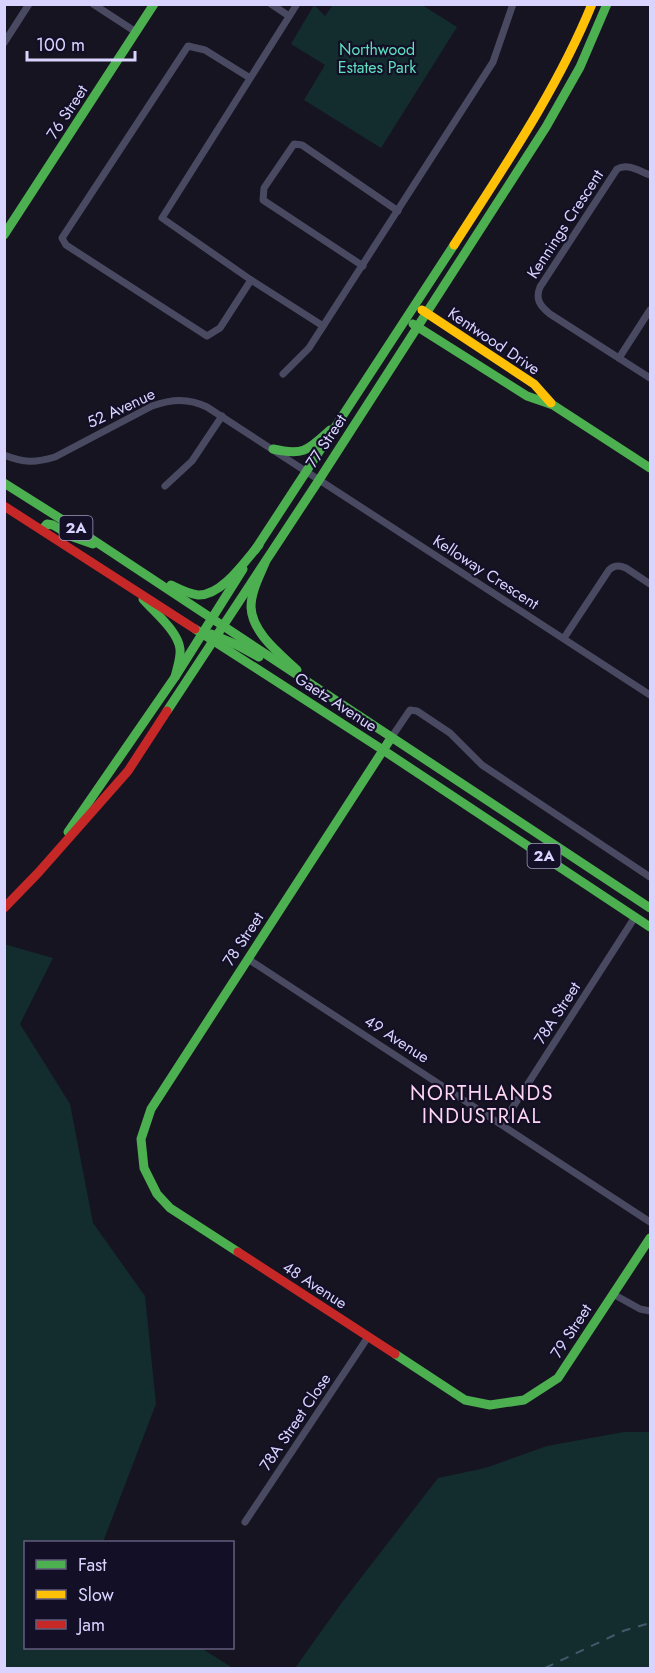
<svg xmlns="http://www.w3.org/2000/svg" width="655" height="1673" viewBox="0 0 655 1673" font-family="Jost,sans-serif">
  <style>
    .green { fill: #132c2d }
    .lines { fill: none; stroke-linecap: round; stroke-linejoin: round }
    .street { stroke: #4a4962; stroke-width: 7 }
    .fast { stroke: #4caf50; stroke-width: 9 }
    .slow { stroke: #ffc107; stroke-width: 9 }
    .jam { stroke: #c62828; stroke-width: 9 }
    .rail { stroke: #43596b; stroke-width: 2; stroke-dasharray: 9 8; stroke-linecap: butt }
    .labels { text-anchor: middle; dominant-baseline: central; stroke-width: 4.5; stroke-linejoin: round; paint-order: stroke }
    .shield { fill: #130f26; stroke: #9e99be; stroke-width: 1.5 }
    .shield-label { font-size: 15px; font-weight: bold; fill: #d9d4ff }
    .park-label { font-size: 16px; fill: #5fe0c0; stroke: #130f26 }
    .street-label { font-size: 16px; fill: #d9d4ff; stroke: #130f26 }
    .quarter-label { font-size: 20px; letter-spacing: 1.5px; fill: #ffd6f0; stroke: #130f26 }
  </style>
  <rect width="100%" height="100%" fill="#161421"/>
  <g class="green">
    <path d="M 314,5 L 325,16 L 333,5 L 422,5 L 457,27 L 381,148 L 304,100 L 325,65 L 291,44 Z"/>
    <path d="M 4,944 L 53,958 L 20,1024 L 70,1104 L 93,1223 L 145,1296 L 156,1404 L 103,1542 L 26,1542 L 26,1648 L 201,1648 L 233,1668 L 5,1668 Z"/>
    <path d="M 624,1432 L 650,1432 L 650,1668 L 295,1668 L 340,1605 L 438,1478 L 485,1468 L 547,1446 Z"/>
  </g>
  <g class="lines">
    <g class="street">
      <path d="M 93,4 L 136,32"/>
      <path d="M 271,4 L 289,16"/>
      <path d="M 297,4 L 162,218 L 251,280 L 323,326"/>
      <path d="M 4,43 L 29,4"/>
      <path d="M 250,78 L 205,50 L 188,46 L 62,238 L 66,245 L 207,336 L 220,328 L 251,280"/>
      <path d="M 650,175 C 639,171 628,163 617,169 L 540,287 C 535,299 540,306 550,314 L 650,378"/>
      <path d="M 363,266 L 263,200 L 264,188 L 294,144 L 302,145 L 398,211"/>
      <path d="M 619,358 L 650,310"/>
      <path d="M 283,374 L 309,348 L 493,62 L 513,4"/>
      <path d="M 4,455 C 24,463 35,463 55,457 L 152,406 C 172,399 188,398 207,407 L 650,695"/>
      <path d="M 165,486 L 192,461 L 222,416"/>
      <path d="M 564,638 L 609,570 C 614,565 619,565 626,568 L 650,584"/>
      <path d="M 391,738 L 410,710 L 417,711 L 450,733 L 482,765 L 650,877"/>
      <path d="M 248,959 L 650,1222"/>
      <path d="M 502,1124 L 635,917"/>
      <path d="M 613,1294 L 640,1309 L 650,1311"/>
      <path d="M 245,1522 L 368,1337"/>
    </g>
    <g class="fast">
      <path d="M 4,235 L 154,4"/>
      <path d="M 413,324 L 527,396 L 553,405 L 650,468"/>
      <path d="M 273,449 C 304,456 308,450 330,430"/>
      <path d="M 4,483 L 69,524 L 650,908"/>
      <path d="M 42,530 L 47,524 L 53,525 L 73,537 L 93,544"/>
      <path d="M 255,550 L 454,245"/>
      <path d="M 265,563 C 259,577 251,592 251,607 C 252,633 280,654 297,670"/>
      <path d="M 171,585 C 179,589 189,594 198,595 C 222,596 245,561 259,545"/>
      <path d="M 143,599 C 154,612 178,631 180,649 C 181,658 177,668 175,677"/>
      <path d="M 195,629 L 383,750 L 650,927"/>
      <path d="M 211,634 L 237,645 L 259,657"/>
      <path d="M 167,711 L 319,480 L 546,127 L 580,67 L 607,4"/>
      <path d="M 68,832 L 175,677 L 243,569"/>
      <path d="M 238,1252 L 170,1208 L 157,1194 L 144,1168 L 141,1139 L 151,1109 L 391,738"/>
      <path d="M 395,1354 L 465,1400 L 490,1405 L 524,1400 L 558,1378 L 650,1238"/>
    </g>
    <g class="slow">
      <path d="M 454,245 C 504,167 557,90 592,4"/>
      <path d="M 422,310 L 534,384 L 551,403"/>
    </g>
    <g class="jam">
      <path d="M 4,506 L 195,629"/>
      <path d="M 4,908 L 38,873 L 128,771 L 167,711"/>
      <path d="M 238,1252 L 395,1354"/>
    </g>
    <path class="rail" d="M 545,1668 L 623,1631 L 650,1623"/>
  </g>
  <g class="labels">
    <g class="shield">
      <rect x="59.5" y="516" width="33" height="24" rx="4.5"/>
      <rect x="527.5" y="844" width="33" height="24" rx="4.5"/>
    </g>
    <g class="shield-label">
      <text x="76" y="528">2A</text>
      <text x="544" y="856">2A</text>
    </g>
    <g class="park-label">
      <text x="377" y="49">Northwood<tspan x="377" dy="18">Estates Park</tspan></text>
    </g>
    <g class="street-label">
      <text transform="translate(67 112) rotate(-57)">76 Street</text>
      <text transform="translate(565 224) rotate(-57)">Kennings Crescent</text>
      <text transform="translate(494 341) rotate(34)">Kentwood Drive</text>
      <text transform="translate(121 408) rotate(-25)">52 Avenue</text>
      <text transform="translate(326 441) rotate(-57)">77 Street</text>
      <text transform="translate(486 572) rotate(33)">Kelloway Crescent</text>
      <text transform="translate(336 702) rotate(33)">Gaetz Avenue</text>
      <text transform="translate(243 939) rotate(-57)">78 Street</text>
      <text transform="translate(557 1013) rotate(-57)">78A Street</text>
      <text transform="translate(397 1039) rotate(33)">49 Avenue</text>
      <text transform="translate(315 1285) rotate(33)">48 Avenue</text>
      <text transform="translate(571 1331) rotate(-57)">79 Street</text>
      <text transform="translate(295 1422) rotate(-56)">78A Street Close</text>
    </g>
    <g class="quarter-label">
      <text x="482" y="1093">NORTHLANDS<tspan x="482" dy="23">INDUSTRIAL</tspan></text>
    </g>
  </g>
  <rect width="655" height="1673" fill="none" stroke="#d9d4ff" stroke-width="12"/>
  <rect x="24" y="1541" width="210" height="108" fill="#130f26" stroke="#625e7d" stroke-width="1.5"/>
  <rect x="36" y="1560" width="30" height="9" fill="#4caf50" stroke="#625e7d" stroke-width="1.5"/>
  <text x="78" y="1571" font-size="18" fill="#d9d4ff">Fast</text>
  <rect x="36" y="1590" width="30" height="9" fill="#ffc107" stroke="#625e7d" stroke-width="1.5"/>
  <text x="78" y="1601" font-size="18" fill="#d9d4ff">Slow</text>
  <rect x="36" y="1620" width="30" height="9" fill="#c62828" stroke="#625e7d" stroke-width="1.5"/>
  <text x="78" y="1631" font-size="18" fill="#d9d4ff">Jam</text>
  <path d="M27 51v9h108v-9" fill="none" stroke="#d9d4ff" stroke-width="3"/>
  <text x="36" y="51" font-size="18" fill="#d9d4ff" stroke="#130f26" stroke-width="4.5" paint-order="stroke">100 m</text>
</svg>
